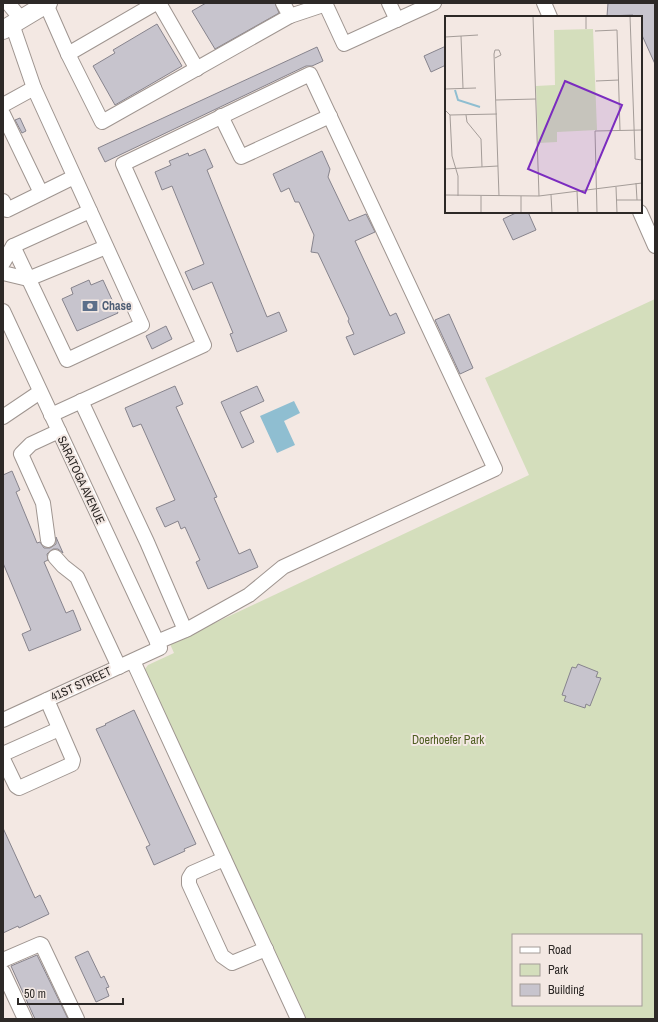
<svg xmlns="http://www.w3.org/2000/svg" width="658" height="1022" viewBox="0 0 658 1022" font-family="'Archivo Narrow',sans-serif">
  <style>
    .green { fill: #d4debc; fill-rule: evenodd }
    .water { fill: #8fbed1 }
    .building { fill: #c7c4cd; stroke: #87848d }
    .lines { fill: none; stroke-linecap: round; stroke-linejoin: round }
    .minor-casing { stroke: #9f9590; stroke-width: 16 }
    .major-casing { stroke: #9f9590; stroke-width: 20 }
    .minor { stroke: #fff; stroke-width: 14 }
    .major { stroke: #fff; stroke-width: 18 }
    .labels { text-anchor: middle; dominant-baseline: central; stroke-width: 4; stroke-linejoin: round; paint-order: stroke }
    .service-label { font-size: 12px; font-weight: bold; fill: #4e5e75; stroke: #f3e8e3; text-anchor: start }
    .street-label { font-size: 12px; fill: #2d2927; stroke: #f3e8e3 }
    .park-label { font-size: 12px; fill: #4f5d21; stroke: #f3e8e3 }
    .inset-river { fill: none; stroke: #8fbed1; stroke-width: 2 }
    .inset-road { fill: none; stroke: #a49c98; stroke-width: 1 }
    .view { fill: #7b2cbf; fill-opacity: 0.15; stroke: #7b2cbf; stroke-width: 2 }
    .inset-edge { fill: none; stroke: #2d2927; stroke-width: 2 }
  </style>
  <rect width="100%" height="100%" fill="#f3e8e3"/>
  <path class="green" d="M 655,299 L 655,1019 L 306,1019 L 145,675 L 145,669 L 148,665 L 174,653 L 170,644 L 529,475 L 485,378 ZM 513,935 L 641,935 L 641,1005 L 513,1005 Z"/>
  <path class="water" d="M 294,401 L 300,413 L 284,421 L 295,445 L 277,453 L 260,416 Z"/>
  <g class="building">
    <path d="M 206,3 L 275,3 L 279,13 L 215,49 L 192,11 Z"/>
    <path d="M 608,3 L 655,3 L 655,64 L 641,33 L 641,17 L 634,17 L 633,15 L 607,16 Z"/>
    <path d="M 157,24 L 182,66 L 115,105 L 93,66 L 115,53 L 113,50 Z"/>
    <path d="M 446,46 L 446,65 L 431,72 L 424,56 Z"/>
    <path d="M 317,47 L 323,61 L 312,66 L 306,66 L 105,162 L 98,148 Z"/>
    <path d="M 20,118 L 26,131 L 22,133 L 15,120 Z"/>
    <path d="M 205,149 L 213,167 L 207,170 L 267,317 L 279,312 L 287,331 L 237,352 L 230,334 L 233,333 L 212,282 L 193,290 L 185,272 L 204,264 L 172,186 L 162,190 L 155,172 L 171,165 L 169,161 L 188,153 L 189,156 Z"/>
    <path d="M 322,151 L 330,169 L 328,177 L 349,221 L 366,214 L 375,232 L 355,241 L 390,316 L 396,313 L 405,333 L 354,355 L 346,337 L 354,334 L 348,321 L 349,319 L 318,253 L 311,252 L 314,235 L 299,202 L 295,202 L 289,188 L 281,192 L 273,174 Z"/>
    <path d="M 518,212 L 528,212 L 536,230 L 513,240 L 503,219 Z"/>
    <path d="M 89,280 L 91,285 L 103,280 L 118,313 L 77,331 L 62,299 L 73,294 L 71,288 Z"/>
    <path d="M 449,314 L 473,368 L 460,374 L 435,320 Z"/>
    <path d="M 166,326 L 172,339 L 152,349 L 146,336 Z"/>
    <path d="M 175,386 L 183,404 L 176,407 L 217,497 L 214,498 L 239,554 L 250,549 L 258,567 L 208,589 L 196,562 L 200,560 L 185,527 L 181,529 L 178,521 L 165,527 L 156,508 L 175,500 L 141,424 L 133,427 L 125,408 Z"/>
    <path d="M 257,386 L 264,401 L 240,412 L 254,442 L 242,448 L 221,402 Z"/>
    <path d="M 12,471 L 20,490 L 16,492 L 37,543 L 40,542 L 44,548 L 50,548 L 56,544 L 56,537 L 63,553 L 58,549 L 53,549 L 47,554 L 48,560 L 44,562 L 66,613 L 73,610 L 81,630 L 29,651 L 22,634 L 31,630 L 3,563 L 3,475 Z"/>
    <path d="M 578,664 L 598,672 L 596,677 L 601,678 L 590,706 L 586,704 L 585,708 L 564,701 L 566,696 L 562,695 L 572,667 L 576,668 Z"/>
    <path d="M 134,710 L 196,844 L 184,849 L 185,851 L 154,865 L 146,847 L 150,845 L 96,729 L 106,725 L 105,724 Z"/>
    <path d="M 3,828 L 35,898 L 40,895 L 49,914 L 19,928 L 18,926 L 3,933 Z"/>
    <path d="M 88,951 L 101,978 L 104,976 L 109,987 L 106,988 L 109,996 L 96,1002 L 75,957 Z"/>
    <path d="M 37,955 L 68,1019 L 35,1019 L 11,966 Z"/>
  </g>
  <g class="lines">
    <defs>
      <g id="minor">
        <path d="M 8,3 L 21,19"/>
        <path d="M 159,3 L 197,69"/>
        <path d="M 325,3 L 344,44 L 434,3"/>
        <path d="M 389,3 L 397,20"/>
        <path d="M 544,3 L 550,17"/>
        <path d="M 46,4 L 68,54 L 102,122 L 290,16 L 283,3"/>
        <path d="M 290,16 L 326,4"/>
        <path d="M 12,24 L 34,88 L 142,325 L 67,360 L 13,246"/>
        <path d="M 68,54 L 156,3"/>
        <path d="M 3,105 L 34,88"/>
        <path d="M 3,114 L 41,193"/>
        <path d="M 221,116 L 241,157 L 330,116"/>
        <path d="M 3,201 L 7,210 L 74,177"/>
        <path d="M 640,212 L 655,246"/>
        <path d="M 3,263 L 13,246 L 90,211"/>
        <path d="M 3,273 L 28,279 L 106,247"/>
        <path d="M 3,311 L 160,648 L 3,720"/>
        <path d="M 81,401 L 147,542 L 185,630"/>
        <path d="M 51,415 L 204,345 L 123,164 L 310,74 L 495,469 L 283,567 L 249,595 L 188,629 L 157,642"/>
        <path d="M 3,417 L 40,392"/>
        <path d="M 48,540 L 43,503 L 21,454 L 31,444 L 59,431"/>
        <path d="M 55,557 L 63,566 L 77,577 L 119,667"/>
        <path d="M 133,661 L 298,1019"/>
        <path d="M 3,754 L 59,729"/>
        <path d="M 3,759 L 16,786 L 19,788 L 72,764 L 73,760 L 47,700"/>
        <path d="M 224,859 L 192,873 L 189,878 L 189,884 L 222,956 L 232,963 L 266,949"/>
        <path d="M 3,960 L 40,944 L 42,945 L 77,1019"/>
        <path d="M 3,972 L 25,1019"/>
      </g>
      <path id="major" d="M 3,30 L 48,3"/>
    </defs>
    <use href="#minor" class="minor-casing"/>
    <use href="#major" class="major-casing"/>
    <use href="#minor" class="minor"/>
    <use href="#major" class="major"/>
  </g>
  <defs>
    <symbol id="bank-bare" viewBox="-9 -9 18 18"><path d="M-6-4H6V4H-6ZM0-2.3a2.3 2.3 0 1 0 0 4.6a2.3 2.3 0 1 0 0-4.6Z" fill="#5c6f8a" stroke="#f3e8e3" stroke-width="2.5" paint-order="stroke"/></symbol>
  </defs>
  <g fill-rule="evenodd">
    <use href="#bank-bare" x="79" y="295" width="22" height="22"/>
  </g>
  <g class="labels">
    <g class="service-label">
      <text x="102" y="306">Chase</text>
    </g>
    <g class="street-label">
      <text transform="translate(81 480) rotate(65)">SARATOGA AVENUE</text>
      <text transform="translate(81 684) rotate(-25)">41ST STREET</text>
    </g>
    <g class="park-label">
      <text x="448" y="740">Doerhoefer Park</text>
    </g>
  </g>
  <g transform="translate(445 16)">
    <rect width="197" height="197" fill="#f3e8e3"/>
    <path d="M 148,13 L 152,114 L 112,116 L 112,126 L 93,127 L 91,70 L 110,69 L 109,14 Z" fill="#d4debc"/>
    <path class="inset-river" d="M 10,74 L 13,84 L 35,91"/>
    <path class="inset-road" d="M 88,0 L 94,180M 141,0 L 141,13M 185,0 L 190,138 L 190,143 L 197,144M 150,15 L 172,14 L 175,114M 16,20 L 18,72M 0,21 L 33,19M 50,42 L 56,39 L 54,34 L 50,34 L 49,38 L 54,180M 151,65 L 174,64M 0,73 L 31,72M 51,84 L 91,83M 0,94 L 5,99 L 7,140 L 13,160 L 13,180M 5,99 L 52,98M 21,99 L 22,106 L 36,123 L 37,151M 0,153 L 53,150M 191,167 L 192,184M 171,171 L 172,197M 132,175 L 133,197M 0,179 L 94,180 L 197,167M 106,179 L 107,197M 36,180 L 36,197M 76,180 L 76,197M 171,184 L 197,184M 152,197 L 150,115 L 197,114"/>
    <path class="view" d="M 120,65 L 177,89 L 140,177 L 83,153 Z"/>
    <rect width="197" height="197" class="inset-edge"/>
  </g>
  <rect width="658" height="1022" fill="none" stroke="#2d2927" stroke-width="8"/>
  <rect x="512" y="934" width="130" height="72" fill="#f3e8e3" stroke="#a49c98"/>
  <rect x="520" y="947" width="20" height="6" fill="#ffffff" stroke="#a49c98"/>
  <text x="548" y="954" font-size="12" fill="#2d2927">Road</text>
  <rect x="520" y="964" width="20" height="12" fill="#d4debc" stroke="#a49c98"/>
  <text x="548" y="974" font-size="12" fill="#2d2927">Park</text>
  <rect x="520" y="984" width="20" height="12" fill="#c7c4cd" stroke="#a49c98"/>
  <text x="548" y="994" font-size="12" fill="#2d2927">Building</text>
  <path d="M18 998v6h105v-6" fill="none" stroke="#2d2927" stroke-width="2"/>
  <text x="24" y="998" font-size="12" fill="#2d2927" stroke="#f3e8e3" stroke-width="3" paint-order="stroke">50 m</text>
</svg>
